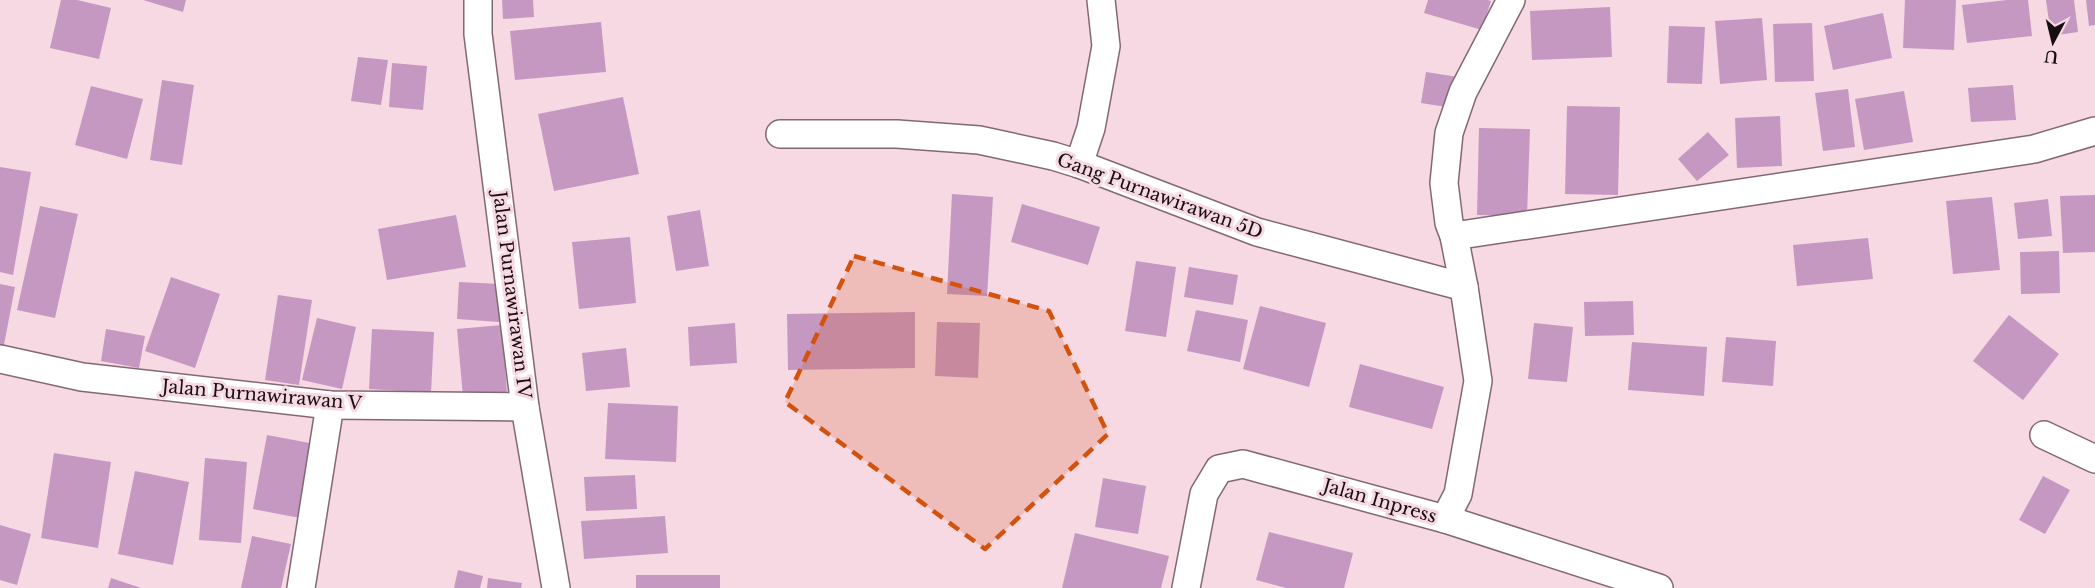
<svg xmlns="http://www.w3.org/2000/svg" width="2095" height="588" viewBox="0 0 2095 588" font-family="'Libre Baskerville',serif">
  <style>
    .building { fill: #c598c1 }
    .lines { fill: none; stroke-linecap: round; stroke-linejoin: round }
    .street-casing { stroke: #836873; stroke-width: 30 }
    .street { stroke: #fff; stroke-width: 27 }
    .marked { fill: #d3520d; fill-opacity: 0.2; stroke: #d3520d; stroke-width: 4.5; stroke-dasharray: 12 8; stroke-linejoin: round }
    .labels { text-anchor: middle; dominant-baseline: central; stroke-width: 6; stroke-linejoin: round; paint-order: stroke }
    .street-label { font-size: 18px; fill: #180e12; stroke: #f7d9e4 }
  </style>
  <rect width="100%" height="100%" fill="#f7d9e4"/>
  <g class="building">
    <path d="M 61,0 L 77,0 L 111,8 L 99,59 L 50,48 Z"/>
    <path d="M 143,0 L 186,0 L 183,12 Z"/>
    <path d="M 502,0 L 533,0 L 534,17 L 503,19 Z"/>
    <path d="M 1428,0 L 1488,0 L 1491,1 L 1482,30 L 1424,13 Z"/>
    <path d="M 1905,0 L 1956,0 L 1954,50 L 1903,48 Z"/>
    <path d="M 2007,0 L 2028,0 L 2032,36 L 1967,43 L 1962,5 Z"/>
    <path d="M 2046,0 L 2074,0 L 2078,32 L 2051,36 Z"/>
    <path d="M 2086,0 L 2095,0 L 2095,25 L 2089,26 Z"/>
    <path d="M 1610,7 L 1612,57 L 1532,60 L 1530,11 Z"/>
    <path d="M 1883,13 L 1892,58 L 1833,70 L 1824,26 Z"/>
    <path d="M 1762,18 L 1767,80 L 1720,84 L 1715,21 Z"/>
    <path d="M 601,22 L 606,72 L 515,80 L 510,31 Z"/>
    <path d="M 1812,23 L 1814,81 L 1775,82 L 1773,24 Z"/>
    <path d="M 1669,26 L 1705,27 L 1702,84 L 1667,83 Z"/>
    <path d="M 358,57 L 388,60 L 381,105 L 351,101 Z"/>
    <path d="M 392,63 L 427,66 L 423,110 L 389,107 Z"/>
    <path d="M 1426,72 L 1458,77 L 1453,108 L 1421,103 Z"/>
    <path d="M 162,80 L 194,85 L 182,165 L 150,160 Z"/>
    <path d="M 2013,85 L 2016,120 L 1971,122 L 1968,88 Z"/>
    <path d="M 91,86 L 143,99 L 127,159 L 75,145 Z"/>
    <path d="M 1848,89 L 1855,147 L 1823,151 L 1815,93 Z"/>
    <path d="M 1904,91 L 1913,142 L 1864,150 L 1855,99 Z"/>
    <path d="M 623,97 L 639,174 L 554,191 L 538,114 Z"/>
    <path d="M 1567,106 L 1620,107 L 1618,195 L 1565,194 Z"/>
    <path d="M 1780,116 L 1782,166 L 1737,168 L 1735,118 Z"/>
    <path d="M 1479,128 L 1530,129 L 1527,216 L 1477,215 Z"/>
    <path d="M 1708,132 L 1729,155 L 1697,181 L 1678,159 Z"/>
    <path d="M 0,167 L 31,172 L 13,275 L 0,272 Z"/>
    <path d="M 952,194 L 993,197 L 987,296 L 947,294 Z"/>
    <path d="M 2095,195 L 2095,252 L 2063,253 L 2060,196 Z"/>
    <path d="M 1992,197 L 2000,270 L 1953,274 L 1946,201 Z"/>
    <path d="M 2048,199 L 2052,236 L 2018,239 L 2014,203 Z"/>
    <path d="M 1022,204 L 1100,227 L 1088,265 L 1011,242 Z"/>
    <path d="M 40,206 L 78,214 L 55,318 L 17,310 Z"/>
    <path d="M 700,210 L 709,266 L 676,271 L 667,216 Z"/>
    <path d="M 456,215 L 466,267 L 387,280 L 378,229 Z"/>
    <path d="M 630,237 L 636,303 L 579,309 L 572,242 Z"/>
    <path d="M 1868,238 L 1873,279 L 1797,286 L 1793,245 Z"/>
    <path d="M 2059,251 L 2060,293 L 2021,294 L 2020,252 Z"/>
    <path d="M 1136,261 L 1176,267 L 1166,337 L 1125,331 Z"/>
    <path d="M 1189,267 L 1238,275 L 1233,305 L 1184,297 Z"/>
    <path d="M 171,277 L 220,294 L 195,368 L 145,351 Z"/>
    <path d="M 459,282 L 500,284 L 499,322 L 457,319 Z"/>
    <path d="M 0,284 L 15,287 L 3,350 L 0,349 Z"/>
    <path d="M 278,295 L 312,300 L 299,385 L 265,380 Z"/>
    <path d="M 1633,301 L 1634,335 L 1585,336 L 1584,302 Z"/>
    <path d="M 1260,306 L 1326,323 L 1309,387 L 1243,369 Z"/>
    <path d="M 1196,310 L 1248,320 L 1240,362 L 1187,351 Z"/>
    <path d="M 915,312 L 915,368 L 788,370 L 787,314 Z"/>
    <path d="M 2009,315 L 2059,354 L 2023,400 L 1973,361 Z"/>
    <path d="M 317,318 L 356,327 L 342,389 L 302,380 Z"/>
    <path d="M 937,322 L 980,323 L 978,378 L 935,376 Z"/>
    <path d="M 735,323 L 737,363 L 690,366 L 688,327 Z"/>
    <path d="M 1534,323 L 1573,327 L 1567,382 L 1528,379 Z"/>
    <path d="M 502,325 L 507,394 L 463,397 L 457,329 Z"/>
    <path d="M 106,329 L 145,336 L 139,368 L 101,361 Z"/>
    <path d="M 372,329 L 434,332 L 431,393 L 369,389 Z"/>
    <path d="M 1726,337 L 1776,341 L 1773,386 L 1722,382 Z"/>
    <path d="M 1632,342 L 1707,347 L 1704,396 L 1628,390 Z"/>
    <path d="M 626,348 L 630,387 L 586,391 L 582,353 Z"/>
    <path d="M 1360,364 L 1444,387 L 1432,429 L 1349,407 Z"/>
    <path d="M 608,403 L 678,406 L 676,462 L 605,459 Z"/>
    <path d="M 267,435 L 315,444 L 300,518 L 253,509 Z"/>
    <path d="M 54,453 L 111,462 L 98,548 L 41,538 Z"/>
    <path d="M 205,458 L 247,462 L 241,543 L 199,540 Z"/>
    <path d="M 135,471 L 189,482 L 173,565 L 118,554 Z"/>
    <path d="M 635,475 L 637,509 L 586,511 L 584,477 Z"/>
    <path d="M 2043,476 L 2070,490 L 2045,534 L 2019,520 Z"/>
    <path d="M 1103,478 L 1146,486 L 1138,534 L 1095,527 Z"/>
    <path d="M 665,516 L 668,553 L 584,559 L 581,521 Z"/>
    <path d="M 0,525 L 31,534 L 17,585 L 0,580 Z"/>
    <path d="M 1269,532 L 1353,553 L 1344,588 L 1286,588 L 1256,580 Z"/>
    <path d="M 1075,533 L 1169,556 L 1161,588 L 1062,588 Z"/>
    <path d="M 252,536 L 291,544 L 281,588 L 241,588 Z"/>
    <path d="M 458,570 L 483,576 L 480,588 L 454,588 Z"/>
    <rect x="636" y="575" width="84" height="13"/>
    <path d="M 111,578 L 141,588 L 108,588 Z"/>
    <path d="M 488,578 L 522,583 L 521,588 L 487,588 Z"/>
  </g>
  <g class="lines">
    <defs>
      <g id="street">
        <path d="M 478,0 L 478,34 L 525,407 L 556,588"/>
        <path d="M 780,134 L 897,134 L 979,140 L 1053,156 L 1079,164 L 1257,232 L 1464,287"/>
        <path d="M 1079,164 L 1091,128 L 1106,46 L 1101,0"/>
        <path d="M 1454,236 L 2034,149 L 2095,131"/>
        <path d="M 0,359 L 82,377 L 330,405 L 525,407"/>
        <path d="M 2044,435 L 2095,459"/>
        <path d="M 1445,519 L 1458,494 L 1478,381 L 1464,287 L 1454,236 L 1449,223 L 1444,183 L 1449,133 L 1463,92 L 1511,0"/>
        <path d="M 301,588 L 330,405"/>
        <path d="M 1186,588 L 1204,494 L 1219,469 L 1243,464 L 1445,519 L 1659,588"/>
      </g>
    </defs>
    <use href="#street" class="street-casing"/>
    <use href="#street" class="street"/>
  </g>
  <path class="marked" d="M 854,256 L 1049,311 L 1108,434 L 985,549 L 785,402 Z"/>
  <g class="labels">
    <g class="street-label">
      <text transform="translate(1160 196) rotate(20)">Gang Purnawirawan 5D</text>
      <text transform="translate(512 295) rotate(83)">Jalan Purnawirawan IV</text>
      <text transform="translate(262 395) rotate(5)">Jalan Purnawirawan V</text>
      <text transform="translate(1380 501) rotate(16)">Jalan Inpress</text>
    </g>
  </g>
  <g transform="translate(2053 42) rotate(187)" stroke="#f7d9e4" stroke-width="4.5" paint-order="stroke">
  <path d="M0-4.5L10 22L0 15L-10 22Z" fill="#180e12"/>
  <text y="-9" font-size="16" font-weight="bold" text-anchor="middle" fill="#180e12">U</text>
  </g>
</svg>
